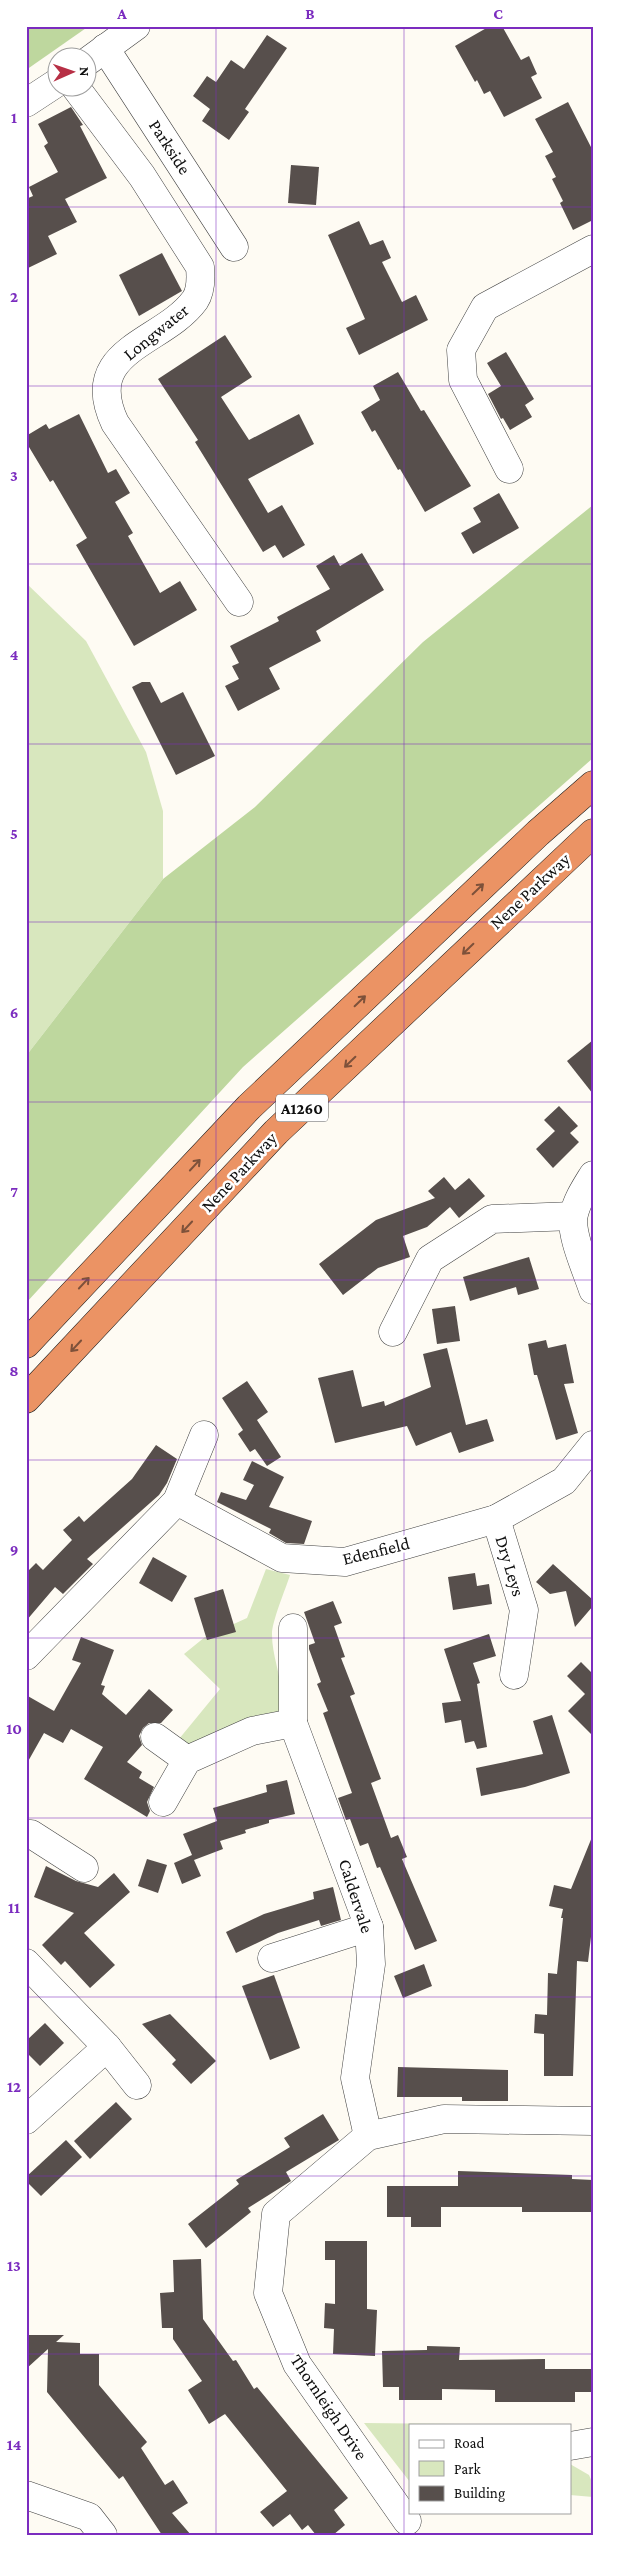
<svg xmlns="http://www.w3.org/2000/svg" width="619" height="2561" viewBox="0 0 619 2561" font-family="'Crimson Pro',serif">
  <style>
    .green { fill: #d8e7be }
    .forest { fill: #bed79e }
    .building { fill: #574f4c }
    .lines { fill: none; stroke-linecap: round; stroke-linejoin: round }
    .minor-casing { stroke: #424242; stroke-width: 29 }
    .highway-casing { stroke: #202020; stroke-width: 29 }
    .minor { stroke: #fff; stroke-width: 28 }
    .highway { stroke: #eb9364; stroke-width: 28 }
    .oneway { stroke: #7d513a }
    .grid { fill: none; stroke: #7b2cbf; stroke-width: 1; stroke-opacity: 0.55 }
    .labels { text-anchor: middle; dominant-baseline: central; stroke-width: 5; stroke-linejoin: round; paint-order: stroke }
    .shield { fill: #fff; stroke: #575757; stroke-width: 1 }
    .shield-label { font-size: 16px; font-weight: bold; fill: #0f0f0f }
    .street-label { font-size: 18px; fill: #0f0f0f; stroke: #fff }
    .neatline { fill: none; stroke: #7b2cbf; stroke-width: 2 }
    .grid-label { font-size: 16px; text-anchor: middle; font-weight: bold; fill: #7b2cbf }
  </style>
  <rect width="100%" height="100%" fill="#fefbf3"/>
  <g class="green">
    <path d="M 26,583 L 86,641 L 146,752 L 163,811 L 163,879 L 26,1056 Z"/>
    <path d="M 266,1569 L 290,1575 C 286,1588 272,1621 272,1634 C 272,1664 288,1684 277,1717 L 193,1748 L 179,1739 L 220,1689 L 184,1654 L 205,1637 L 247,1618 Z"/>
    <path d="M 364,2423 L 548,2425 L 410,2425 L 410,2482 Z"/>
    <path d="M 570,2464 L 589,2475 L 593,2484 L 593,2497 L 570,2495 Z"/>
  </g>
  <g class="forest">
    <path d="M 26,26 L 89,26 L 26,70 Z"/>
    <path d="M 593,505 L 593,758 L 243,1067 L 26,1303 L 26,1056 L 163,879 L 255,807 L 423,642 Z"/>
  </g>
  <g class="building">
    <path d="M 490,26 L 502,26 L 521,60 L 529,56 L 537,74 L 531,77 L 542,98 L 504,117 L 490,91 L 484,94 L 477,80 L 475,82 L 455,46 Z"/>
    <path d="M 267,35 L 287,48 L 245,109 L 249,112 L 229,140 L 202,121 L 210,109 L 193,96 L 207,76 L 216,82 L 231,60 L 244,69 Z"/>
    <path d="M 568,102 L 593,151 L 593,220 L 573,230 L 560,203 L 563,201 L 552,179 L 556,177 L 545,156 L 553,152 L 535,119 Z"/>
    <path d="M 71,107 L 83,125 L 80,126 L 107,178 L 65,199 L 77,222 L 48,236 L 57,254 L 26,269 L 26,199 L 33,196 L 29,187 L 58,172 L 44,146 L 48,143 L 38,124 Z"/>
    <path d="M 291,165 L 319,167 L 316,205 L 288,203 Z"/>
    <path d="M 359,221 L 370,245 L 383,240 L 391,258 L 382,262 L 402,302 L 416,295 L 428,320 L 359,355 L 346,328 L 365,319 L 328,235 Z"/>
    <path d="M 162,253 L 182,291 L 139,316 L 119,275 Z"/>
    <path d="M 225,335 L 252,377 L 221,397 L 249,440 L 299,414 L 314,444 L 248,479 L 268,513 L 282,505 L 305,545 L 283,558 L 275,545 L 263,552 L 195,442 L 198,440 L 158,379 Z"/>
    <path d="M 506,352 L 534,399 L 525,405 L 532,417 L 510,430 L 503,418 L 501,419 L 488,394 L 501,386 L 487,363 Z"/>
    <path d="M 398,372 L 421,411 L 424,410 L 471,486 L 425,512 L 400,469 L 398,470 L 375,430 L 372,432 L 361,412 L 380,400 L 373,386 Z"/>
    <path d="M 79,414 L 108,473 L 116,469 L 130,493 L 115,502 L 133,533 L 128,536 L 160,593 L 180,581 L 197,610 L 134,646 L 76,545 L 87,538 L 53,480 L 50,482 L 26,442 L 26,436 L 46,424 L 49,429 Z"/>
    <path d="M 499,493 L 519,528 L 473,554 L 461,533 L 481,522 L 473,508 Z"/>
    <path d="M 362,553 L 384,590 L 316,631 L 321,641 L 269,668 L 280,689 L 238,711 L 225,686 L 239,679 L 232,666 L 239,663 L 230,646 L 279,621 L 277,617 L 330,589 L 316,566 L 334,555 L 340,566 Z"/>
    <path d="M 142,682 L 150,682 L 161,703 L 183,692 L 215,756 L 176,775 L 132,687 Z"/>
    <path d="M 593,1040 L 593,1094 L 567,1061 Z"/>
    <path d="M 559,1106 L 578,1126 L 570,1133 L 579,1142 L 553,1168 L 536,1149 L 555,1131 L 544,1120 Z"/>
    <path d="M 444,1177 L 455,1190 L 469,1178 L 485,1196 L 459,1218 L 450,1207 L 427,1227 L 403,1236 L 410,1257 L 378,1268 L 343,1295 L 319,1264 L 376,1220 L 435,1198 L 428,1191 Z"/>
    <path d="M 529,1257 L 539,1289 L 518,1295 L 516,1287 L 470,1301 L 463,1277 Z"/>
    <path d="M 455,1306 L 460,1341 L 437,1344 L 432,1309 Z"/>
    <path d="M 546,1340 L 548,1348 L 566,1344 L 574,1383 L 564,1384 L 578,1433 L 556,1440 L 537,1375 L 534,1375 L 528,1344 Z"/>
    <path d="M 447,1348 L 466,1425 L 487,1419 L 494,1441 L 459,1453 L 451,1432 L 416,1446 L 407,1426 L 335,1443 L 318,1378 L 353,1370 L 362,1407 L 384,1401 L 385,1406 L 431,1387 L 423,1354 Z"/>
    <path d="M 247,1381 L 268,1412 L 257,1420 L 281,1457 L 267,1466 L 255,1449 L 250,1452 L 238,1434 L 243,1430 L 222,1398 Z"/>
    <path d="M 156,1445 L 177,1459 L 167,1483 L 159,1495 L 87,1559 L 93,1564 L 63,1594 L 55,1587 L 26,1621 L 26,1573 L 36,1563 L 43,1570 L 72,1540 L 63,1530 L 79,1516 L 84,1522 L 132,1479 Z"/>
    <path d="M 252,1461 L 284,1477 L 269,1507 L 312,1521 L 304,1544 L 286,1543 L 269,1533 L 271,1529 L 217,1502 L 221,1492 L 246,1500 L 254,1485 L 243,1480 Z"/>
    <path d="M 153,1557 L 187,1576 L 172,1602 L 139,1583 Z"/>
    <path d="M 553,1564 L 593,1600 L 593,1606 L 575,1627 L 566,1591 L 550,1594 L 536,1582 Z"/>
    <path d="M 475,1573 L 477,1586 L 489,1584 L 492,1604 L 453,1610 L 448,1577 Z"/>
    <path d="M 223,1589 L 236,1632 L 207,1640 L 194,1598 Z"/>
    <path d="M 333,1601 L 342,1623 L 334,1626 L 345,1657 L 341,1658 L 355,1694 L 350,1696 L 381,1779 L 371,1783 L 391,1838 L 398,1835 L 407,1857 L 402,1859 L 437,1941 L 415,1950 L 380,1867 L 377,1868 L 368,1843 L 360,1846 L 350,1819 L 346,1820 L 338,1798 L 352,1793 L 323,1713 L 328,1711 L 317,1684 L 321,1682 L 309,1649 L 309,1645 L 315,1643 L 304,1612 Z"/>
    <path d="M 489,1634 L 496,1656 L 473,1663 L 480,1683 L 477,1684 L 487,1747 L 477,1749 L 474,1741 L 465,1743 L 461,1720 L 445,1723 L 442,1703 L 461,1701 L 444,1649 Z"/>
    <path d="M 81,1637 L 114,1650 L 101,1685 L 105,1686 L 102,1694 L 126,1715 L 149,1689 L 173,1710 L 161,1723 L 149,1723 L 143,1728 L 139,1736 L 142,1745 L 127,1762 L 142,1772 L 139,1778 L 154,1787 L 147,1802 L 150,1811 L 147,1817 L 84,1779 L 103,1747 L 71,1729 L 63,1743 L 44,1733 L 26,1765 L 26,1695 L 54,1711 L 81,1663 L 72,1660 Z"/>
    <path d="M 581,1662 L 593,1674 L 593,1736 L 568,1711 L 585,1694 L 567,1676 Z"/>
    <path d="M 552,1715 L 570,1773 L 525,1787 L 481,1796 L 476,1768 L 543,1754 L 533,1721 Z"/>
    <path d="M 287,1780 L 295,1814 L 269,1820 L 269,1823 L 245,1830 L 246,1833 L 220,1841 L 223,1849 L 194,1860 L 201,1876 L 182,1884 L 174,1863 L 192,1855 L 183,1834 L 217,1821 L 213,1808 L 267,1792 L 266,1785 Z"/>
    <path d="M 592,1837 L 593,1920 L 588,1962 L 577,1961 L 573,2076 L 544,2076 L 544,2034 L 534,2033 L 535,2014 L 547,2015 L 548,1973 L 557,1974 L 563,1918 L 561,1918 L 563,1909 L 549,1906 L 554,1885 L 571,1889 Z"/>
    <path d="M 147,1859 L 167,1865 L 158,1893 L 138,1886 Z"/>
    <path d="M 46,1866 L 76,1881 L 98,1887 L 114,1873 L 130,1892 L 84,1933 L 115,1965 L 90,1988 L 65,1961 L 61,1965 L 42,1945 L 74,1913 L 34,1897 Z"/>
    <path d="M 333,1887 L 341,1920 L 321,1926 L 319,1920 L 278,1933 L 236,1953 L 226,1932 L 264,1914 L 314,1899 L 313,1892 Z"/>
    <path d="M 424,1964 L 432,1986 L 403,1998 L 394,1976 Z"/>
    <path d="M 274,1975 L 300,2048 L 270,2060 L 242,1986 Z"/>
    <path d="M 170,2014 L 216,2061 L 191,2084 L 172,2064 L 176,2060 L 142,2024 Z"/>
    <path d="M 45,2023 L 64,2043 L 40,2066 L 26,2052 L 26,2041 Z"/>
    <path d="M 398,2067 L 508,2070 L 508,2101 L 462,2101 L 462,2097 L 397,2097 Z"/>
    <path d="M 116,2102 L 132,2119 L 90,2159 L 74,2141 Z"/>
    <path d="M 323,2114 L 339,2140 L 286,2172 L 291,2181 L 248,2208 L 251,2212 L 206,2248 L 188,2224 L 239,2184 L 236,2180 L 290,2147 L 284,2138 Z"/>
    <path d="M 66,2140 L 82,2157 L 41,2196 L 26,2181 L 26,2177 Z"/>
    <path d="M 458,2171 L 572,2175 L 572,2179 L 593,2180 L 593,2212 L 522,2212 L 522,2207 L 441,2207 L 441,2227 L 411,2227 L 411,2217 L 387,2217 L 387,2186 L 458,2186 Z"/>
    <path d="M 325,2241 L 367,2241 L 367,2309 L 377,2310 L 375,2356 L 333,2354 L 334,2329 L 324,2328 L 325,2303 L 335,2304 L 335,2260 L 325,2260 Z"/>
    <path d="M 201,2259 L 203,2319 L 233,2361 L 236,2360 L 254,2389 L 257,2387 L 348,2498 L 334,2510 L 345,2525 L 333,2535 L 316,2535 L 308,2525 L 302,2530 L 290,2514 L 273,2527 L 260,2512 L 287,2491 L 225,2414 L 209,2424 L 188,2390 L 202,2381 L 173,2339 L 173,2328 L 162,2328 L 160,2293 L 174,2292 L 173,2260 Z"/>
    <path d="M 26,2335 L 64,2335 L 56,2342 L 80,2343 L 80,2354 L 99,2354 L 99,2385 L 147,2442 L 141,2448 L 165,2485 L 173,2480 L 188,2503 L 172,2513 L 191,2535 L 162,2535 L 123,2476 L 119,2479 L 47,2392 L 48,2349 L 26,2369 Z"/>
    <path d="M 427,2346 L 460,2347 L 459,2360 L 545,2359 L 545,2369 L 593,2369 L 593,2392 L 575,2392 L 575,2402 L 495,2402 L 495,2390 L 442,2389 L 442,2400 L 399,2400 L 399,2387 L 383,2387 L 382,2351 L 427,2350 Z"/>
  </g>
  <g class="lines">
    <defs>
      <g id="minor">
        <path d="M 105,48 L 234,247"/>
        <path d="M 88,61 L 136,26"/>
        <path d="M 76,88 L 142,176 L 200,267 C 201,278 201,291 195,300 C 163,344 80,349 115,423 L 239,602"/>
        <path d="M 26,103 L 58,82"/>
        <path d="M 509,469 L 463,380 L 461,350 L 485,307 L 593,249"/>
        <path d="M 593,1175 C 585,1188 577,1200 574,1214 C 569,1233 587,1271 593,1290"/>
        <path d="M 393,1332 L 430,1259 L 492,1219 L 573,1216"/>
        <path d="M 177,1501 L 282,1558 L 345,1562 L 496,1519 L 564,1481 L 593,1445"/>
        <path d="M 496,1519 L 524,1610 L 514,1675"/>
        <path d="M 293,1628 L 293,1723"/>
        <path d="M 26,1656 L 177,1501 L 204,1435"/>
        <path d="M 155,1737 L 187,1760"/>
        <path d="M 163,1802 L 187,1760 L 252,1731 L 293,1723 L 369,1927 L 371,1964 L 355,2078 L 368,2136"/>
        <path d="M 26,1834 L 31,1834 L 84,1868"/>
        <path d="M 272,1958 L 369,1927"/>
        <path d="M 26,1963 L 107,2047 L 26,2120"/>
        <path d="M 107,2047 L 137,2085"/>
        <path d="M 570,2446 L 593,2442"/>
        <path d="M 26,2495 L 89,2517 L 103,2535"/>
        <path d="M 407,2521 L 297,2364 L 268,2293 L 276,2214 L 368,2136 L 444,2119 L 593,2121"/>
      </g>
      <g id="highway">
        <path d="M 26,1344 L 249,1107 L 538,833 L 593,785"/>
        <path d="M 26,1399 L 276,1132 L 593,833"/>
      </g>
    </defs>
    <use href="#minor" class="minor-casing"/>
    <use href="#highway" class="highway-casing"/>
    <use href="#minor" class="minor"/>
    <use href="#highway" class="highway"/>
  </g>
  <defs><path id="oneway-shaft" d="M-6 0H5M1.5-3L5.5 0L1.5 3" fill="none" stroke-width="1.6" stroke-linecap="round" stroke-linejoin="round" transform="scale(1.25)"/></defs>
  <g class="oneway">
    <use href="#oneway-shaft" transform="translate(478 889) rotate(-44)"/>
    <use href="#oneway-shaft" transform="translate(468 949) rotate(136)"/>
    <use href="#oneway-shaft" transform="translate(360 1001) rotate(-44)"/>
    <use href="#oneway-shaft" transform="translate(350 1062) rotate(136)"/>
    <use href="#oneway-shaft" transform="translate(195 1165) rotate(-47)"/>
    <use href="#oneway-shaft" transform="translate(187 1227) rotate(133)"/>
    <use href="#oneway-shaft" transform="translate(84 1283) rotate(-47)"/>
    <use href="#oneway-shaft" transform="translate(76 1346) rotate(133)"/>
  </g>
  <path class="grid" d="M 216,26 L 216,2535M 404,26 L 404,2535M 26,207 L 593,207M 26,386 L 593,386M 26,564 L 593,564M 26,744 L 593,744M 26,922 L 593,922M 26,1102 L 593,1102M 26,1280 L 593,1280M 26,1460 L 593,1460M 26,1638 L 593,1638M 26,1818 L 593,1818M 26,1997 L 593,1997M 26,2176 L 593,2176M 26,2354 L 593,2354"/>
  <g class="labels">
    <rect class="shield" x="276" y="1094.5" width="52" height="27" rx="4"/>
    <g class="shield-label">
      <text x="302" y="1108">A1260</text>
    </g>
    <g class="street-label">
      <text transform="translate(170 147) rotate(57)">Parkside</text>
      <text transform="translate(156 332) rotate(-39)">Longwater</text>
      <text transform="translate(530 891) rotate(-43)">Nene Parkway</text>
      <text transform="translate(239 1172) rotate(-47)">Nene Parkway</text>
      <text transform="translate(376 1551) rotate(-14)">Edenfield</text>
      <text transform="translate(510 1566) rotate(73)">Dry Leys</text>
      <text transform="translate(356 1896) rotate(72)">Caldervale</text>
      <text transform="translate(329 2407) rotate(56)">Thornleigh Drive</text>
    </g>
  </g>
  <rect width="619" height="2561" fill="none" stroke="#ffffff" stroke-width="55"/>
  <rect x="409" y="2424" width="162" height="90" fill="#ffffff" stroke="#9f9f9f"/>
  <rect x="419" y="2440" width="25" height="8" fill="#ffffff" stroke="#9f9f9f"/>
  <text x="454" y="2448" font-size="15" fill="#0f0f0f">Road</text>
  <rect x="419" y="2461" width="25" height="15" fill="#d8e7be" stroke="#9f9f9f"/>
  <text x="454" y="2474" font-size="15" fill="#0f0f0f">Park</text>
  <rect x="419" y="2486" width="25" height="15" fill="#574f4c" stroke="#9f9f9f"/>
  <text x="454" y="2498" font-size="15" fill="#0f0f0f">Building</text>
  <g transform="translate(72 72) rotate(88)"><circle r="24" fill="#ffffff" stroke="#9f9f9f"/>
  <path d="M0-4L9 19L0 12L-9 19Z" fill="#b72f45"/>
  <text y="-8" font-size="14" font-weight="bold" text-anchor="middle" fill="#0f0f0f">N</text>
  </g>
  <rect x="28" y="28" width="564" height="2506" class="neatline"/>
  <g class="grid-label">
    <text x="122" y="19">A</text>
    <text x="310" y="19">B</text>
    <text x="498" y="19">C</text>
    <text x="14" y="123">1</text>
    <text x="14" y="302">2</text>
    <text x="14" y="481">3</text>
    <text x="14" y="660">4</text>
    <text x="14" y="839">5</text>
    <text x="14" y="1018">6</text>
    <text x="14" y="1197">7</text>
    <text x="14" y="1376">8</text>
    <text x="14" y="1555">9</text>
    <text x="14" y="1734">10</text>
    <text x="14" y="1913">11</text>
    <text x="14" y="2092">12</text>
    <text x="14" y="2271">13</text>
    <text x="14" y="2450">14</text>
  </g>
</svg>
